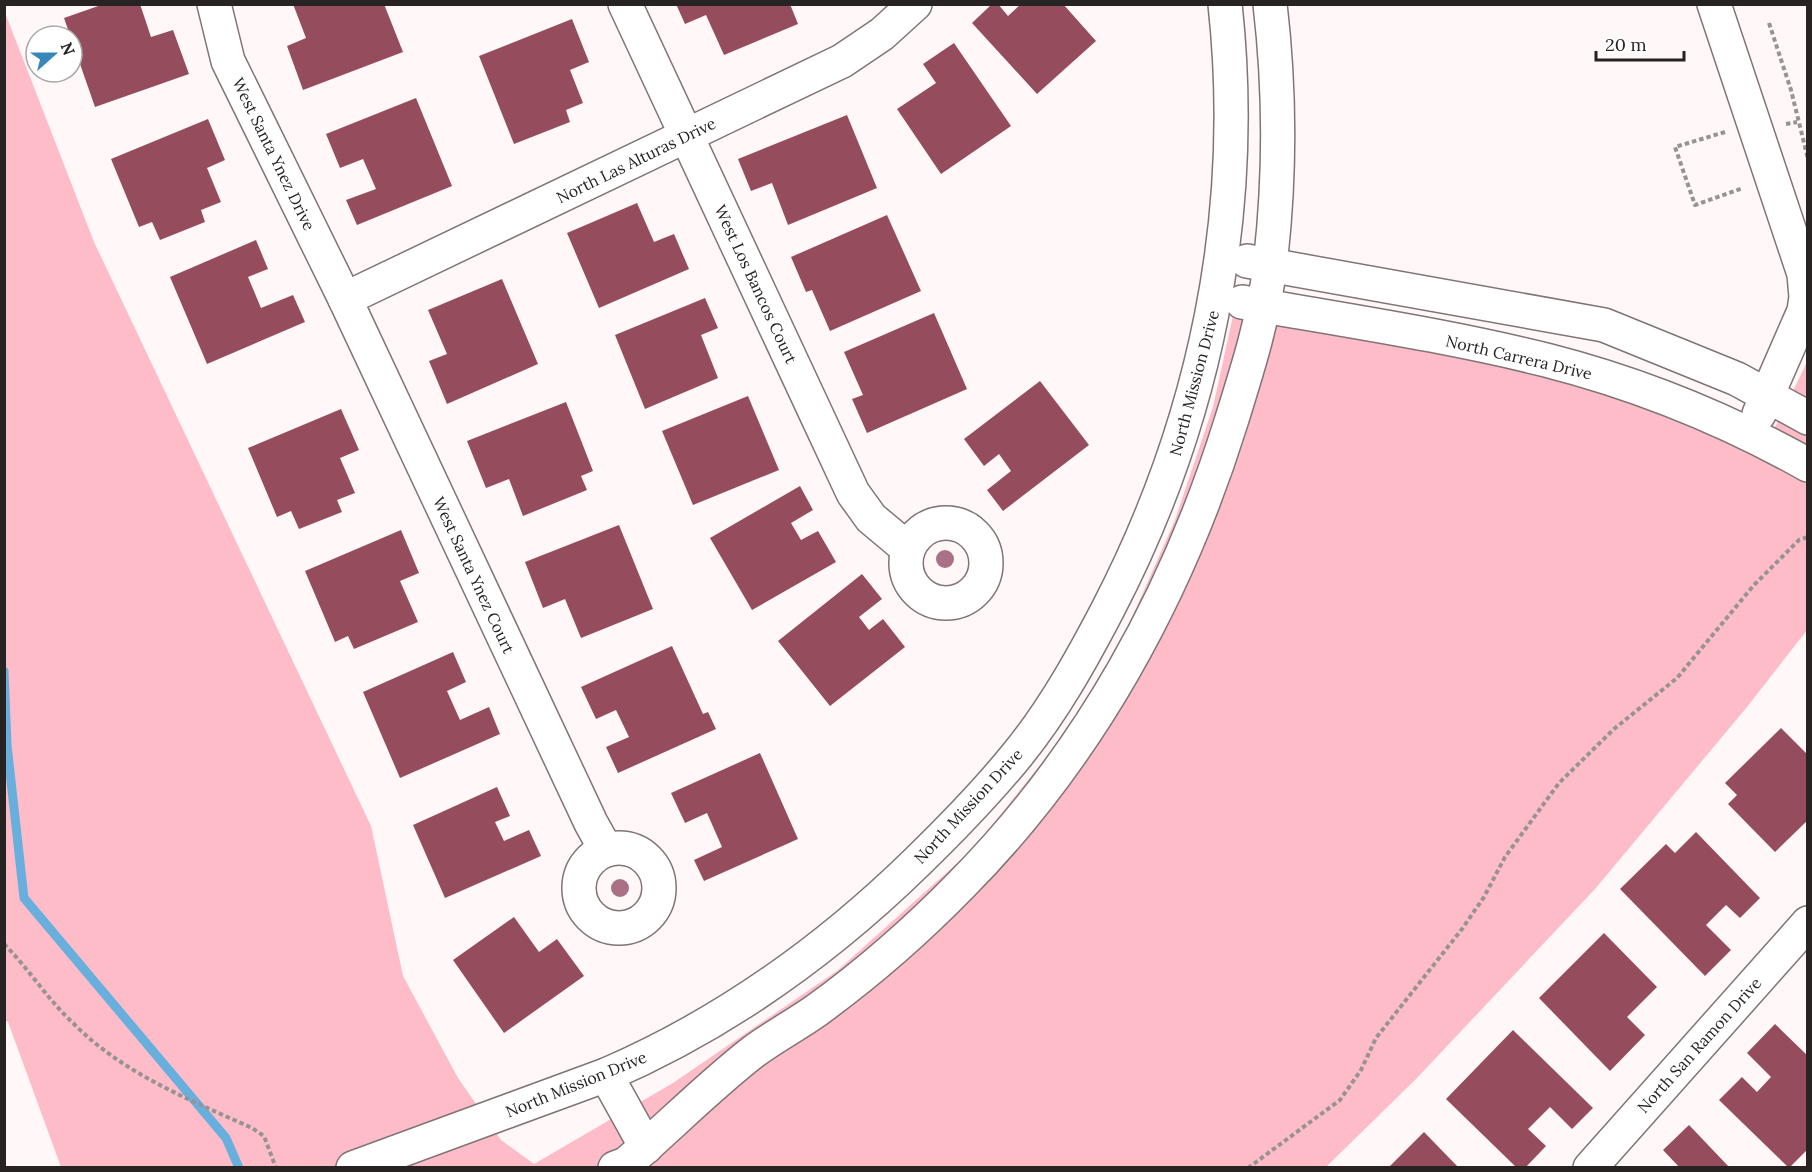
<svg xmlns="http://www.w3.org/2000/svg" width="1812" height="1172" viewBox="0 0 1812 1172" font-family="Lora,serif">
  <style>
    .green { fill: #fdbcc8 }
    .lines { fill: none; stroke-linecap: round; stroke-linejoin: round }
    .stream { stroke: #69afde; stroke-width: 9 }
    .building { fill: #954d5e }
    .minor-casing { stroke: #807476; stroke-width: 36 }
    .path { stroke: #989293; stroke-width: 4; stroke-dasharray: 4.5 3; stroke-linecap: butt }
    .minor { stroke: #fff; stroke-width: 33 }
    .tree { fill: #a97086 }
    .labels { text-anchor: middle; dominant-baseline: central; stroke-width: 6; stroke-linejoin: round; paint-order: stroke }
    .street-label { font-size: 16px; fill: #272323; stroke: #fff }
  </style>
  <rect width="100%" height="100%" fill="#fff7f8"/>
  <path class="green" d="M 4,10 L 94,242 L 371,826 L 403,976 L 458,1078 L 501,1140 L 534,1164 L 673,1083 L 837,971 L 974,848 L 1100,690 L 1175,520 L 1213,407 L 1234,311 L 1479,355 L 1634,402 L 1761,456 L 1807,362 L 1807,630 L 1747,707 L 1595,889 L 1416,1079 L 1326,1167 L 61,1167 L 8,1022 L 4,1020 Z"/>
  <g class="lines">
    <path class="stream" d="M 4,671 L 7,745 L 24,898 L 226,1138 L 239,1168"/>
  </g>
  <g class="building">
    <path d="M 104,4 L 140,4 L 151,37 L 173,30 L 189,74 L 95,107 L 64,18 Z"/>
    <path d="M 293,4 L 384,4 L 403,52 L 303,90 L 287,46 L 306,38 Z"/>
    <path d="M 676,4 L 790,4 L 798,24 L 724,55 L 706,15 L 685,24 Z"/>
    <path d="M 992,4 L 998,4 L 1008,16 L 1021,4 L 1063,4 L 1096,41 L 1037,94 L 972,23 Z"/>
    <path d="M 572,19 L 589,62 L 570,70 L 583,103 L 566,110 L 570,122 L 514,144 L 479,56 Z"/>
    <path d="M 954,43 L 1011,126 L 941,174 L 897,109 L 936,83 L 923,64 Z"/>
    <path d="M 416,98 L 452,186 L 357,225 L 346,200 L 376,189 L 363,159 L 340,168 L 326,134 Z"/>
    <path d="M 847,115 L 877,188 L 788,225 L 772,183 L 751,191 L 738,159 Z"/>
    <path d="M 208,119 L 225,160 L 207,168 L 221,202 L 201,210 L 205,222 L 160,240 L 152,222 L 139,227 L 111,159 Z"/>
    <path d="M 637,203 L 654,242 L 674,234 L 689,269 L 599,308 L 567,233 Z"/>
    <path d="M 887,215 L 921,291 L 830,331 L 812,290 L 806,292 L 791,257 Z"/>
    <path d="M 256,240 L 268,269 L 248,277 L 261,308 L 293,295 L 305,322 L 207,364 L 170,277 Z"/>
    <path d="M 502,279 L 538,364 L 447,404 L 429,361 L 447,354 L 428,310 Z"/>
    <path d="M 705,298 L 718,328 L 701,335 L 718,378 L 645,409 L 615,335 Z"/>
    <path d="M 934,313 L 967,389 L 867,433 L 852,399 L 863,395 L 844,352 Z"/>
    <path d="M 1040,381 L 1089,445 L 1003,511 L 987,490 L 1011,471 L 999,454 L 984,466 L 964,439 Z"/>
    <path d="M 748,396 L 779,470 L 693,505 L 662,431 Z"/>
    <path d="M 566,402 L 593,471 L 581,476 L 587,490 L 523,516 L 509,479 L 486,488 L 467,441 Z"/>
    <path d="M 341,409 L 359,450 L 340,458 L 355,493 L 337,500 L 342,512 L 299,529 L 291,511 L 277,517 L 248,448 Z"/>
    <path d="M 800,486 L 813,510 L 791,523 L 801,540 L 818,531 L 836,562 L 752,610 L 710,538 Z"/>
    <path d="M 619,525 L 653,609 L 581,638 L 565,599 L 543,608 L 525,562 Z"/>
    <path d="M 401,530 L 419,573 L 400,581 L 418,622 L 354,649 L 348,636 L 335,642 L 305,571 Z"/>
    <path d="M 862,574 L 882,599 L 859,617 L 869,630 L 883,619 L 905,647 L 830,706 L 778,641 Z"/>
    <path d="M 672,646 L 703,714 L 708,712 L 716,729 L 618,773 L 606,747 L 629,737 L 616,710 L 596,719 L 581,687 Z"/>
    <path d="M 453,652 L 466,682 L 447,691 L 460,720 L 489,707 L 500,734 L 400,778 L 363,692 Z"/>
    <path d="M 1781,728 L 1808,755 L 1808,820 L 1775,852 L 1728,804 L 1737,795 L 1725,783 Z"/>
    <path d="M 760,753 L 798,839 L 704,881 L 694,860 L 722,847 L 707,813 L 685,823 L 671,793 Z"/>
    <path d="M 497,787 L 510,816 L 495,822 L 504,841 L 529,830 L 541,856 L 445,898 L 413,825 Z"/>
    <path d="M 1696,832 L 1760,898 L 1740,918 L 1726,905 L 1706,925 L 1731,950 L 1705,976 L 1620,889 L 1666,844 L 1675,853 Z"/>
    <path d="M 514,917 L 539,952 L 557,939 L 584,976 L 504,1033 L 453,960 Z"/>
    <path d="M 1604,933 L 1657,987 L 1627,1017 L 1645,1035 L 1610,1071 L 1539,998 Z"/>
    <path d="M 1775,1024 L 1808,1056 L 1808,1149 L 1789,1168 L 1719,1100 L 1742,1077 L 1757,1092 L 1771,1077 L 1747,1053 Z"/>
    <path d="M 1513,1030 L 1593,1108 L 1572,1129 L 1550,1107 L 1528,1129 L 1546,1146 L 1525,1168 L 1517,1168 L 1446,1099 Z"/>
    <path d="M 1689,1125 L 1730,1168 L 1680,1168 L 1663,1150 Z"/>
    <path d="M 1424,1132 L 1459,1168 L 1388,1168 Z"/>
  </g>
  <g class="lines">
    <defs>
      <g id="minor">
        <path d="M 214,4 L 228,61 L 345,299 L 591,823 L 606,850"/>
        <path d="M 625,4 L 853,493 L 871,518 L 908,549"/>
        <path d="M 1714,4 L 1804,274 L 1806,297 L 1804,311 L 1759,414"/>
        <path d="M 1247,261 L 1604,325 L 1737,379 L 1808,418"/>
        <path d="M 345,299 L 842,61 L 882,34 L 915,4"/>
        <path d="M 1242,302 C 1343,320 1446,335 1546,360 C 1636,383 1726,419 1808,465"/>
        <circle cx="946" cy="563" r="40"/>
        <circle cx="619" cy="888" r="40"/>
        <path d="M 606,1075 L 646,1147"/>
        <path d="M 353,1168 L 606,1075 C 724,1024 826,951 917,862 C 952,828 986,793 1017,755 C 1053,711 1082,659 1108,609 C 1205,422 1248,215 1225,4"/>
        <path d="M 615,1168 L 626,1164 C 669,1127 708,1087 753,1052 C 773,1037 796,1025 817,1010 C 868,973 917,930 961,885 C 1089,756 1177,595 1231,422 C 1247,371 1264,318 1270,265 C 1280,180 1280,89 1270,4"/>
        <path d="M 1590,1168 L 1808,923"/>
      </g>
    </defs>
    <use href="#minor" class="minor-casing"/>
    <g class="path">
      <path d="M 1769,23 L 1791,90 L 1808,159"/>
      <path d="M 1786,124 L 1797,122"/>
      <path d="M 1725,132 L 1675,147 L 1695,205 L 1743,188"/>
      <path d="M 4,944 C 29,969 48,1000 74,1024 C 124,1074 188,1099 252,1128 L 264,1136 L 276,1168"/>
      <path d="M 1248,1168 L 1340,1100 L 1361,1070 L 1376,1038 L 1462,929 L 1484,897 L 1505,857 L 1559,783 L 1614,729 L 1677,678 L 1754,585 L 1799,540 L 1808,537"/>
    </g>
    <use href="#minor" class="minor"/>
  </g>
  <g class="tree">
    <circle cx="945" cy="559" r="9"/>
    <circle cx="620" cy="888" r="9"/>
  </g>
  <g class="labels">
    <g class="street-label">
      <text transform="translate(274 154) rotate(64)">West Santa Ynez Drive</text>
      <text transform="translate(636 160) rotate(-26)">North Las Alturas Drive</text>
      <text transform="translate(756 284) rotate(65)">West Los Bancos Court</text>
      <text transform="translate(1519 357) rotate(13)">North Carrera Drive</text>
      <text transform="translate(1194 383) rotate(-75)">North Mission Drive</text>
      <text transform="translate(474 575) rotate(65)">West Santa Ynez Court</text>
      <text transform="translate(968 806) rotate(-47)">North Mission Drive</text>
      <text transform="translate(1699 1045) rotate(-48)">North San Ramon Drive</text>
      <text transform="translate(576 1084) rotate(-22)">North Mission Drive</text>
    </g>
  </g>
  <rect width="1812" height="1172" fill="none" stroke="#272323" stroke-width="12"/>
  <g transform="translate(54 54) rotate(69)"><circle r="28" fill="#ffffff" stroke="#a9a7a7" stroke-width="1.5"/>
  <path d="M0-4.5L10 22L0 15L-10 22Z" fill="#3788b9"/>
  <text y="-9" font-size="16" font-weight="bold" text-anchor="middle" fill="#272323">N</text>
  </g>
  <path d="M1596 51v9h88v-9" fill="none" stroke="#272323" stroke-width="3"/>
  <text x="1605" y="51" font-size="18" fill="#272323" stroke="#ffffff" stroke-width="4.5" paint-order="stroke">20 m</text>
</svg>
